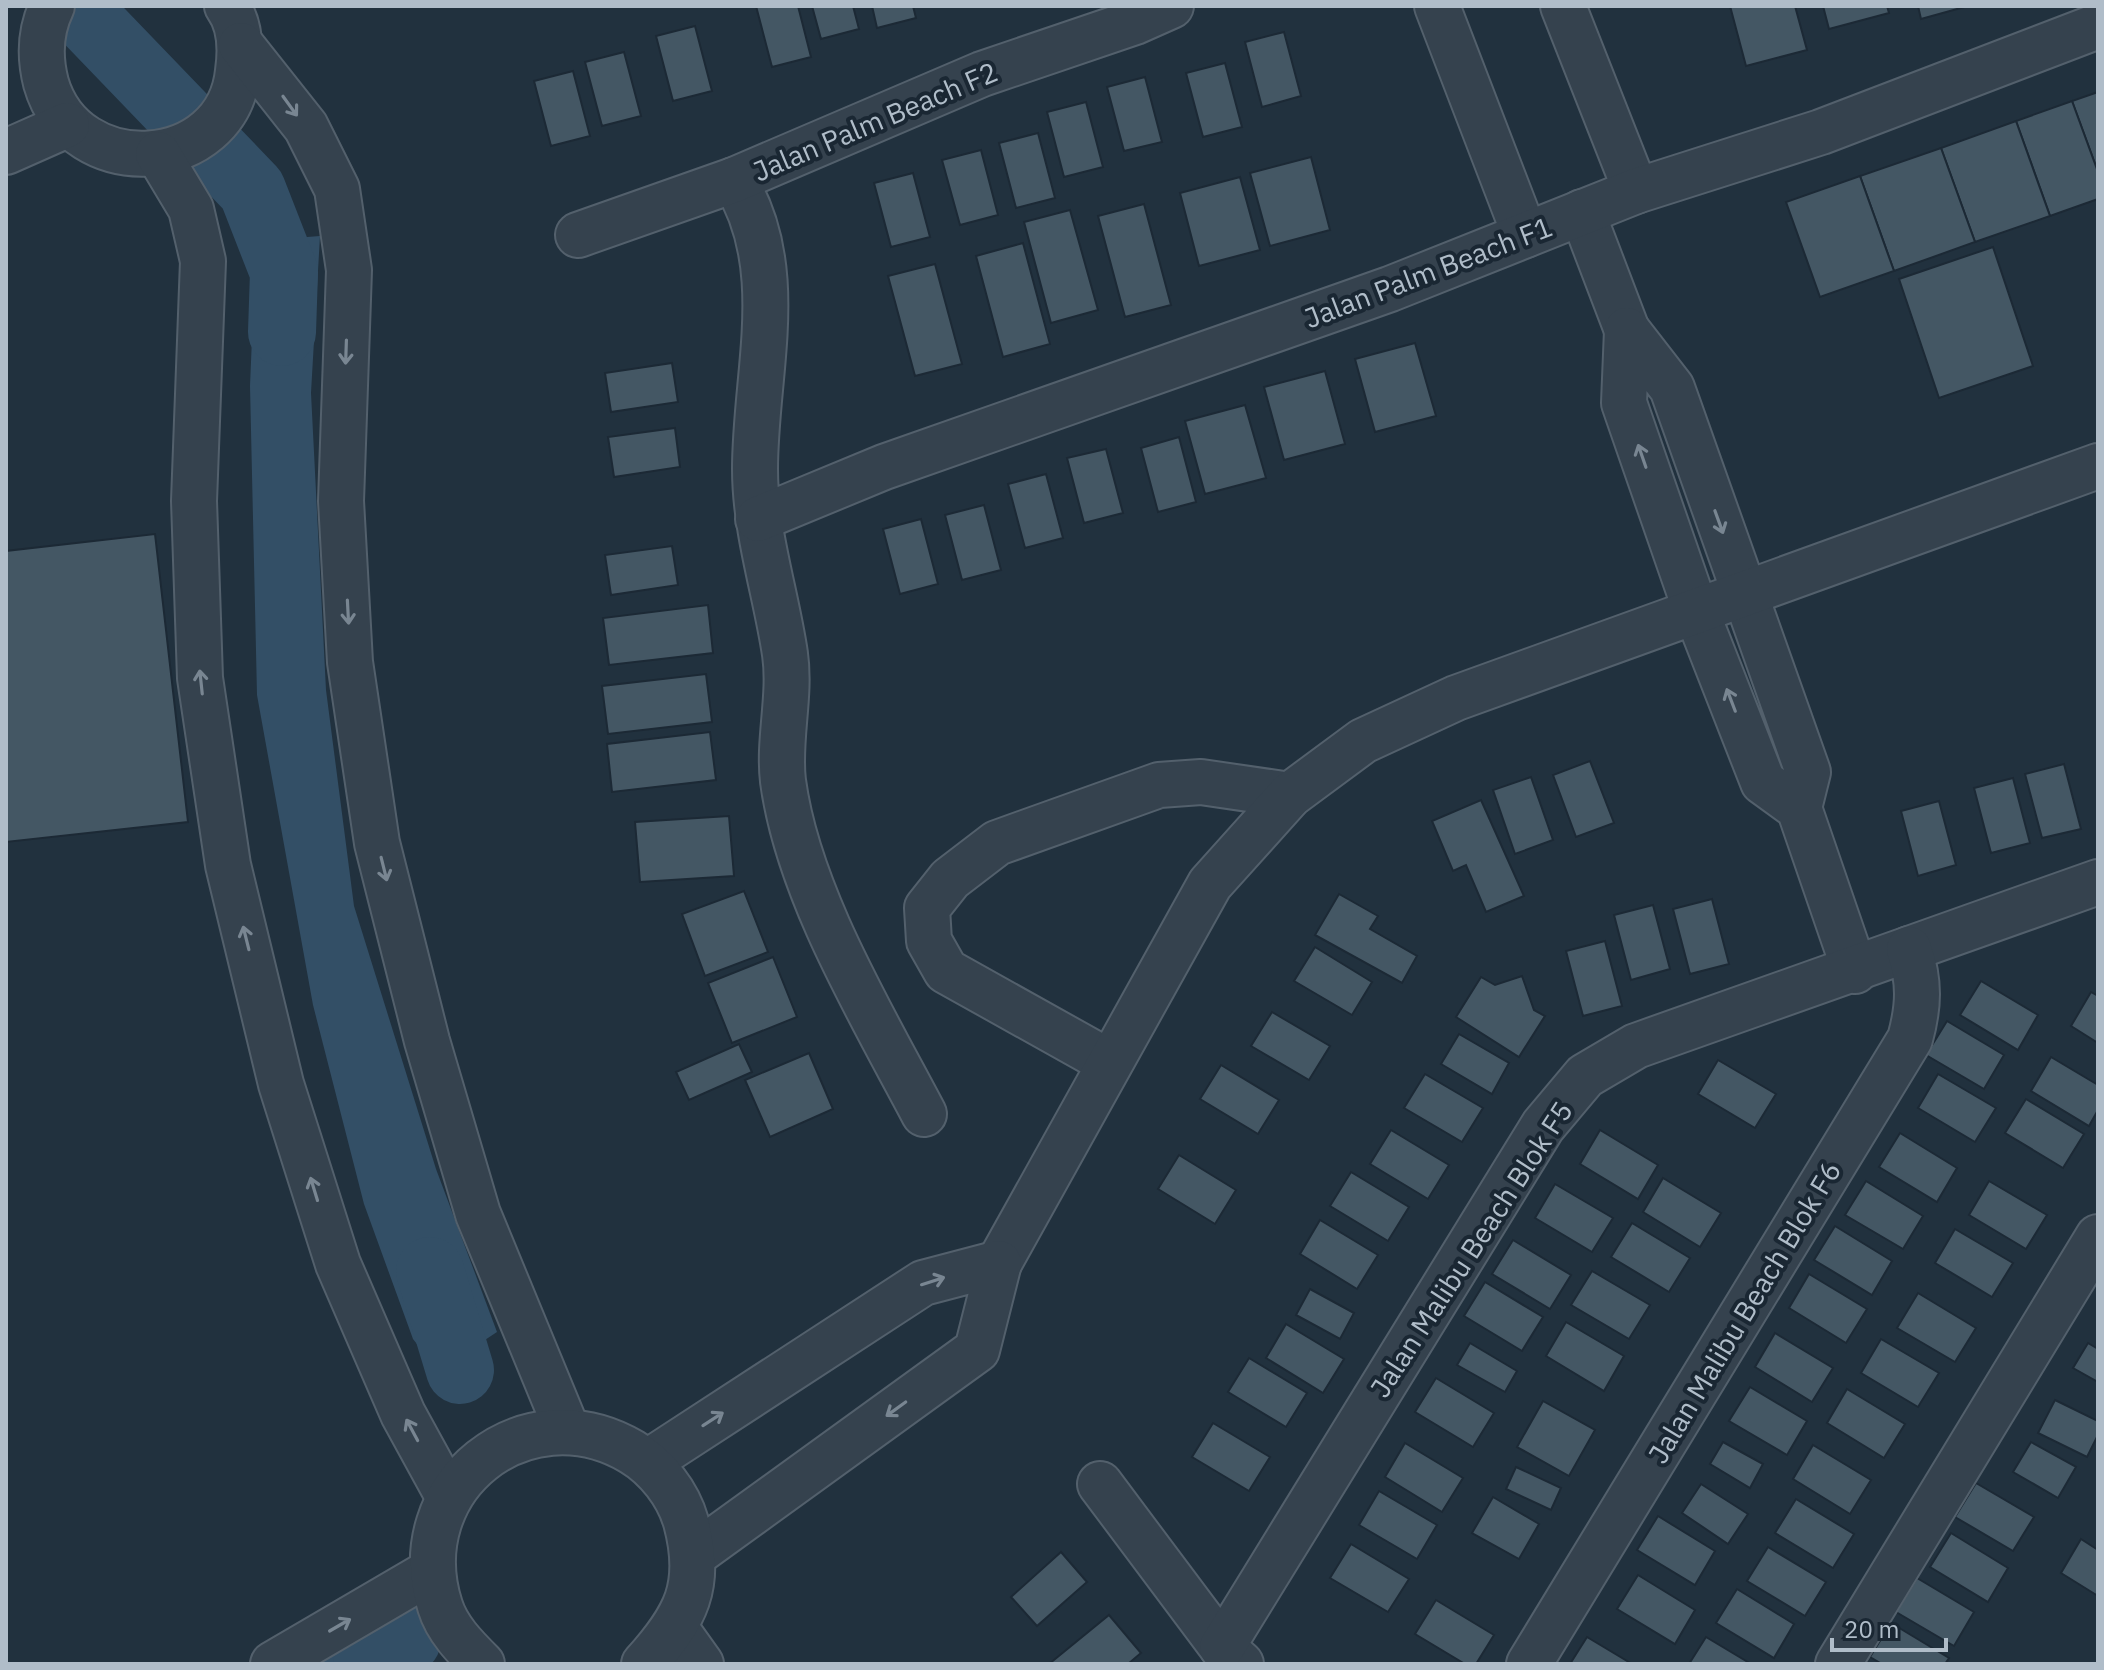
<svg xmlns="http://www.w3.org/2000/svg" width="2104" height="1670" viewBox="0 0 2104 1670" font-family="'IBM Plex Sans',sans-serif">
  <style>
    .water { fill: #334f66 }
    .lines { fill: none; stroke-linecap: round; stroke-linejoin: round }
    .river { stroke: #334f66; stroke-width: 68 }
    .building { fill: #445764; stroke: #1c2935; stroke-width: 2 }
    .minor-casing { stroke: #53606c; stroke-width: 48 }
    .minor { stroke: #35424e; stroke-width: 44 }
    .oneway { stroke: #798692 }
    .labels { text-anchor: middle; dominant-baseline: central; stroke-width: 8; stroke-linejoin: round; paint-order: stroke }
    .street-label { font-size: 28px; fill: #b0bdc9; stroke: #1a2733 }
  </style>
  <rect width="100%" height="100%" fill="#21313e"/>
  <g class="water">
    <path d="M 320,236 L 311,393 L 326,690 L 354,906 L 436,1169 L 497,1332 L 438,1371 L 413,1339 L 364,1204 L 313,1005 L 257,695 L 250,386 L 256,241 Z"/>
    <path d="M 380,1622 L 405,1664 L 314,1664 Z"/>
  </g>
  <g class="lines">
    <g class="river">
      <path d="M 75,6 L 252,190 L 284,272 L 282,332"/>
      <path d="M 430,1271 L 460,1370"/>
      <path d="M 367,1664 L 407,1640"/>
    </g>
  </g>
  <g class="building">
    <path d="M 756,6 L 798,6 L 811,57 L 772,67 Z"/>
    <path d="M 812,6 L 853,6 L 859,29 L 821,39 Z"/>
    <path d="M 872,6 L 913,6 L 916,18 L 877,28 Z"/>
    <path d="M 1730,6 L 1795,6 L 1807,50 L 1746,66 Z"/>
    <path d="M 1823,6 L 1887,6 L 1889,13 L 1829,29 Z"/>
    <path d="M 1918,6 L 1968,6 L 1921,19 Z"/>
    <path d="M 695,26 L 712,91 L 673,101 L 656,36 Z"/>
    <path d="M 1284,32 L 1301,96 L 1262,107 L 1245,42 Z"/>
    <path d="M 624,52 L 641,116 L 602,126 L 585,62 Z"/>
    <path d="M 1225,63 L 1242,127 L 1203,137 L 1186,73 Z"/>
    <path d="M 573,71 L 590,136 L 551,146 L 534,81 Z"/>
    <path d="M 1145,77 L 1162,142 L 1124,151 L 1107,87 Z"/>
    <path d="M 2098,92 L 2098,172 L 2072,101 Z"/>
    <path d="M 2072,101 L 2098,172 L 2098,199 L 2050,216 L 2016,121 Z"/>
    <path d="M 1086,102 L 1103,167 L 1064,177 L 1047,112 Z"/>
    <path d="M 2016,121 L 2050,216 L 1975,242 L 1941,148 Z"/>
    <path d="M 1038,133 L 1055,198 L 1016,208 L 999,143 Z"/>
    <path d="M 1941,148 L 1975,242 L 1894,271 L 1860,176 Z"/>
    <path d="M 981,150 L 998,215 L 960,225 L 942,160 Z"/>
    <path d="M 1311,157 L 1330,230 L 1270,246 L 1250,173 Z"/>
    <path d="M 913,173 L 930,237 L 891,247 L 874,183 Z"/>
    <path d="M 1860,176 L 1894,271 L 1820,297 L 1786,202 Z"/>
    <path d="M 1240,177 L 1260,250 L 1199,266 L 1180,193 Z"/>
    <path d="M 1144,204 L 1171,305 L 1125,317 L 1098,216 Z"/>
    <path d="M 1070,210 L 1098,310 L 1051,323 L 1024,222 Z"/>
    <path d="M 1023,243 L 1050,344 L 1003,357 L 976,256 Z"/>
    <path d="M 1993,247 L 2033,366 L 1939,398 L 1899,279 Z"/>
    <path d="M 935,264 L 962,364 L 915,376 L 888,276 Z"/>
    <path d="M 1415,343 L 1436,416 L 1375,432 L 1355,359 Z"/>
    <path d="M 672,363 L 678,402 L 611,412 L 605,373 Z"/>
    <path d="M 1325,371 L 1345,444 L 1284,460 L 1264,387 Z"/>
    <path d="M 1245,405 L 1266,478 L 1205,494 L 1185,421 Z"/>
    <path d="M 675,428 L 680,467 L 614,477 L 608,437 Z"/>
    <path d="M 1179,437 L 1196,502 L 1158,512 L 1141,448 Z"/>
    <path d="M 1106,449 L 1123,513 L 1084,523 L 1067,458 Z"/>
    <path d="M 1046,474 L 1063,538 L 1025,548 L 1008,484 Z"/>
    <path d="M 984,505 L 1001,570 L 962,580 L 945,515 Z"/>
    <path d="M 921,519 L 938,584 L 900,594 L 883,529 Z"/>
    <path d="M 155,534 L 188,822 L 6,842 L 6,551 Z"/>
    <path d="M 672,546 L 678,585 L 611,595 L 605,555 Z"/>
    <path d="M 708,605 L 713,653 L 609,665 L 603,618 Z"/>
    <path d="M 706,674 L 712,722 L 608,734 L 602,686 Z"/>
    <path d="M 710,732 L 716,780 L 612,792 L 607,744 Z"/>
    <path d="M 1590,761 L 1614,823 L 1576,837 L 1553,775 Z"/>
    <path d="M 2064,764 L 2081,829 L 2042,838 L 2025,774 Z"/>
    <path d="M 1531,777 L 1553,840 L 1515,854 L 1493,790 Z"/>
    <path d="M 2013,778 L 2030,843 L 1991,853 L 1974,788 Z"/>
    <path d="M 1481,800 L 1524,896 L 1486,912 L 1466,865 L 1453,871 L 1432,821 Z"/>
    <path d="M 1939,801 L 1956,865 L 1918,876 L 1901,811 Z"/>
    <path d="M 729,816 L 734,876 L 640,882 L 635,822 Z"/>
    <path d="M 744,891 L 768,952 L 705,976 L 682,914 Z"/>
    <path d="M 1339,894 L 1378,916 L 1370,929 L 1417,956 L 1402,983 L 1315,935 Z"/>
    <path d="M 1712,899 L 1729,964 L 1690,974 L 1673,909 Z"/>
    <path d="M 1653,905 L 1670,969 L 1631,980 L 1614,915 Z"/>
    <path d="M 1605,941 L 1622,1006 L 1583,1016 L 1566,951 Z"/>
    <path d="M 1315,947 L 1372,982 L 1352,1015 L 1294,981 Z"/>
    <path d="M 773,957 L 797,1017 L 732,1043 L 708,983 Z"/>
    <path d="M 1522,976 L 1534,1010 L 1545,1016 L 1519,1057 L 1456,1017 L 1481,977 L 1495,985 Z"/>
    <path d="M 1981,981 L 2038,1015 L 2018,1050 L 1960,1015 Z"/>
    <path d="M 2091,992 L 2098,996 L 2098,1043 L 2071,1026 Z"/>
    <path d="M 1272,1012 L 1330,1046 L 1309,1080 L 1251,1046 Z"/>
    <path d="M 1947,1021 L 2004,1055 L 1984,1089 L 1926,1055 Z"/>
    <path d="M 1459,1034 L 1509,1063 L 1492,1094 L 1441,1064 Z"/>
    <path d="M 739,1044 L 752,1072 L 689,1100 L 676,1072 Z"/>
    <path d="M 809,1053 L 833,1109 L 770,1137 L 745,1080 Z"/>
    <path d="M 2051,1057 L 2098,1085 L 2098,1110 L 2089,1126 L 2031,1091 Z"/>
    <path d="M 1718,1060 L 1776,1094 L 1755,1128 L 1698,1094 Z"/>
    <path d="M 1221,1065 L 1279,1100 L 1258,1134 L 1200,1099 Z"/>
    <path d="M 1425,1074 L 1483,1108 L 1462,1142 L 1404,1108 Z"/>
    <path d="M 1938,1074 L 1996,1108 L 1975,1142 L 1918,1108 Z"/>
    <path d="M 2026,1099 L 2084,1134 L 2063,1168 L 2005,1133 Z"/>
    <path d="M 1391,1130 L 1449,1165 L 1428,1199 L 1370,1164 Z"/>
    <path d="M 1600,1130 L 1658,1165 L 1638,1199 L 1580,1164 Z"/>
    <path d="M 1900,1133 L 1957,1168 L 1937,1202 L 1879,1167 Z"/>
    <path d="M 1179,1155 L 1236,1190 L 1215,1224 L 1158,1189 Z"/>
    <path d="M 1351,1172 L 1409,1207 L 1388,1241 L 1330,1206 Z"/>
    <path d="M 1663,1178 L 1721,1213 L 1700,1247 L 1643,1212 Z"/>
    <path d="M 1866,1181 L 1923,1216 L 1903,1249 L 1845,1215 Z"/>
    <path d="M 1989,1181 L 2047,1215 L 2026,1249 L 1969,1215 Z"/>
    <path d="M 1555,1184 L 1613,1218 L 1592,1252 L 1535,1218 Z"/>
    <path d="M 1320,1220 L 1378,1255 L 1357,1289 L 1300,1254 Z"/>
    <path d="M 1632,1223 L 1690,1258 L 1669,1292 L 1611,1257 Z"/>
    <path d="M 1835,1226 L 1892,1261 L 1872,1295 L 1814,1260 Z"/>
    <path d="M 1955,1229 L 2013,1263 L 1992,1297 L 1935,1263 Z"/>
    <path d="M 1513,1240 L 1571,1275 L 1550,1309 L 1492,1274 Z"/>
    <path d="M 1592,1271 L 1650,1305 L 1629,1339 L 1571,1305 Z"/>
    <path d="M 1809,1274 L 1867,1309 L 1846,1343 L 1789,1308 Z"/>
    <path d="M 1485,1282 L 1543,1317 L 1522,1351 L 1464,1316 Z"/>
    <path d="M 1310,1289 L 1354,1313 L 1340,1339 L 1296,1315 Z"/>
    <path d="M 1918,1293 L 1976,1328 L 1955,1362 L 1897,1328 Z"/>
    <path d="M 1566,1322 L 1624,1356 L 1604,1391 L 1546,1356 Z"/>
    <path d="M 1286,1324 L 1344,1359 L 1323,1393 L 1266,1358 Z"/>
    <path d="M 1775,1333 L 1833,1368 L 1812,1402 L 1755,1367 Z"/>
    <path d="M 1881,1339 L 1939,1373 L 1918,1407 L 1861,1373 Z"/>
    <path d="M 1470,1343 L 1517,1371 L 1505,1392 L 1457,1365 Z"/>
    <path d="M 2088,1343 L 2098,1349 L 2098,1382 L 2073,1368 Z"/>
    <path d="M 1249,1358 L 1307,1393 L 1286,1427 L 1228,1392 Z"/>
    <path d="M 1436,1378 L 1494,1413 L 1473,1447 L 1415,1412 Z"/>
    <path d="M 1750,1387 L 1807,1421 L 1787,1455 L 1729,1421 Z"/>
    <path d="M 1847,1389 L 1905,1424 L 1884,1458 L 1827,1423 Z"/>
    <path d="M 2055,1400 L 2098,1421 L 2098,1435 L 2087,1457 L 2038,1433 Z"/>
    <path d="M 1543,1401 L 1595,1430 L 1569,1476 L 1517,1447 Z"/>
    <path d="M 1213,1423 L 1270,1457 L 1249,1491 L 1192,1457 Z"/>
    <path d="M 1723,1442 L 1763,1464 L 1750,1488 L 1710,1464 Z"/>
    <path d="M 2031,1442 L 2076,1467 L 2058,1498 L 2013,1472 Z"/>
    <path d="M 1405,1443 L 1463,1478 L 1442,1512 L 1385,1477 Z"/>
    <path d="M 1813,1445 L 1871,1480 L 1850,1514 L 1793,1479 Z"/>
    <path d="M 1516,1467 L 1561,1488 L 1551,1510 L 1506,1489 Z"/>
    <path d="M 1976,1483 L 2034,1517 L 2013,1551 L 1955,1517 Z"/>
    <path d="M 1701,1484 L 1748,1514 L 1728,1544 L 1682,1513 Z"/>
    <path d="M 1379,1491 L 1437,1525 L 1417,1559 L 1359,1525 Z"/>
    <path d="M 1493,1497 L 1539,1524 L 1519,1559 L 1472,1533 Z"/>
    <path d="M 1796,1499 L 1854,1534 L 1833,1568 L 1775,1533 Z"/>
    <path d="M 1658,1516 L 1715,1551 L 1695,1585 L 1637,1550 Z"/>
    <path d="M 1951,1533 L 2008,1568 L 1988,1602 L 1930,1567 Z"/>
    <path d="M 2081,1539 L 2098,1550 L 2098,1596 L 2061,1573 Z"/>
    <path d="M 1351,1544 L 1409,1579 L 1388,1612 L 1330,1578 Z"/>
    <path d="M 1768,1547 L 1826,1582 L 1805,1616 L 1747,1581 Z"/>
    <path d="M 1061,1552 L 1087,1582 L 1037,1626 L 1011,1597 Z"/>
    <path d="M 1638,1575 L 1695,1610 L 1675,1644 L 1617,1609 Z"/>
    <path d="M 1917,1578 L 1974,1612 L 1954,1646 L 1896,1612 Z"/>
    <path d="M 1737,1589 L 1794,1624 L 1774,1658 L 1716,1623 Z"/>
    <path d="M 1436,1600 L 1494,1635 L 1476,1664 L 1465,1664 L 1415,1634 Z"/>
    <path d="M 1109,1615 L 1141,1653 L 1128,1664 L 1049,1664 Z"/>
    <path d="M 1891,1623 L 1949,1658 L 1945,1664 L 1882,1664 L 1870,1657 Z"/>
    <path d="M 1587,1637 L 1632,1664 L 1570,1664 Z"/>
    <path d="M 1706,1637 L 1751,1664 L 1689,1664 Z"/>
  </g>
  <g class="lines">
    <defs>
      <g id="minor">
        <path d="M 52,6 C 40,31 39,56 46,83 C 75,184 228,174 238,71 C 241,49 241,25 227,6"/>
        <path d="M 1437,6 L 1525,235"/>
        <path d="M 1563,6 L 1636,191"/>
        <path d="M 241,45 L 306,127 L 337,189 L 349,270 L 341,501 L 350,662 L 377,843 L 427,1041 L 478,1214 L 568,1432"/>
        <path d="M 6,152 L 67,125"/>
        <path d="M 158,154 L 191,209 L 203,261 L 194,501 L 200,678 L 228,865 L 281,1084 L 338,1264 L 403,1414 L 449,1498"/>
        <path d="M 734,180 C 789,268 755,372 755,469 C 755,532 776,593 785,654 C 791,696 778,740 783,781 C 798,893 872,1015 924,1114"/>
        <path d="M 1582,212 L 1627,330"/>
        <path d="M 578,235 L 734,180 L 982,74 L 1135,22 L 1171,6"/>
        <path d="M 758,519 L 884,467 L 1390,289 L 1636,191 L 1821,132 L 2098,26"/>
        <path d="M 1799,808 L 1763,782 L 1696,611 L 1624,403 L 1627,330 L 1672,388 L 1808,772 L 1799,808 L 1855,971"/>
        <path d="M 1109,1062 L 946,971 L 929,941 L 927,908 L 950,879 L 997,843 L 1159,785 L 1201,782 L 1290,795"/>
        <path d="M 999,1263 L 1210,884 L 1290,795 L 1363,741 L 1456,698 L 2098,466"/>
        <path d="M 648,1462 L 923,1283 L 999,1263 L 977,1350 L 695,1554"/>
        <path d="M 1100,1484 L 1222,1647 L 1241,1664"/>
        <path d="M 676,1629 L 701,1664"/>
        <path d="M 1222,1647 L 1543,1126 L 1585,1076 L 1636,1046 L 2098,882"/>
        <path d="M 273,1664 L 432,1571"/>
        <path d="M 482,1664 C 465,1647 447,1629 440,1606 C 402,1487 525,1389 632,1452 C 657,1467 678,1494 686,1522 C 703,1586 686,1617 644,1664"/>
        <path d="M 1529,1664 L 1910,1039 C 1919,1006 1920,982 1909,949"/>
        <path d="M 1838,1664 L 2098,1237"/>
      </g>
    </defs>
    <use href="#minor" class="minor-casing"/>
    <use href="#minor" class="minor"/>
  </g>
  <defs><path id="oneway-shaft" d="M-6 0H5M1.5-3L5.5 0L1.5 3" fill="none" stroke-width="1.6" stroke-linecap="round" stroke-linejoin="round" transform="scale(2)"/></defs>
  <g class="oneway">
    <use href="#oneway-shaft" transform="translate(290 106) rotate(54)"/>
    <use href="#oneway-shaft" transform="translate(346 352) rotate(92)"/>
    <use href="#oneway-shaft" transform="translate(1642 456) rotate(-109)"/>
    <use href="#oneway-shaft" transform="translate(1719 522) rotate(70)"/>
    <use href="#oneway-shaft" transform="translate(348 612) rotate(87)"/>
    <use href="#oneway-shaft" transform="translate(201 682) rotate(-96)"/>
    <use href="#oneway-shaft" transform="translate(1731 700) rotate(-111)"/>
    <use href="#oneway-shaft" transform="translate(384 869) rotate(76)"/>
    <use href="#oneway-shaft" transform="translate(246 938) rotate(-104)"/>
    <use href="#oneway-shaft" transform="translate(314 1189) rotate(-107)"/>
    <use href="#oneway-shaft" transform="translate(933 1281) rotate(-18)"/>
    <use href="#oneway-shaft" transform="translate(896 1409) rotate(144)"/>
    <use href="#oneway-shaft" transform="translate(713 1419) rotate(-33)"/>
    <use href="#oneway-shaft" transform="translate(412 1430) rotate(-118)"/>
    <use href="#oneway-shaft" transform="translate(340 1625) rotate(-30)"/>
  </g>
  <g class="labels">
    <g class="street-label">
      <text transform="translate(875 121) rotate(-23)">Jalan Palm Beach F2</text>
      <text transform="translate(1428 272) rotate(-21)">Jalan Palm Beach F1</text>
      <text transform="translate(1471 1249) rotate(-57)">Jalan Malibu Beach Blok F5</text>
      <text transform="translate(1744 1312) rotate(-59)">Jalan Malibu Beach Blok F6</text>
    </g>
  </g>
  <rect width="2104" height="1670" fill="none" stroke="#b0bdc9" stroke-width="16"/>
  <path d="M1832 1638v12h114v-12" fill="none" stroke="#b0bdc9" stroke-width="4"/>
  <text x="1844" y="1638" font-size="24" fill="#b0bdc9" stroke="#1a2733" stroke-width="6" paint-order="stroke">20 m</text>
</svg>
